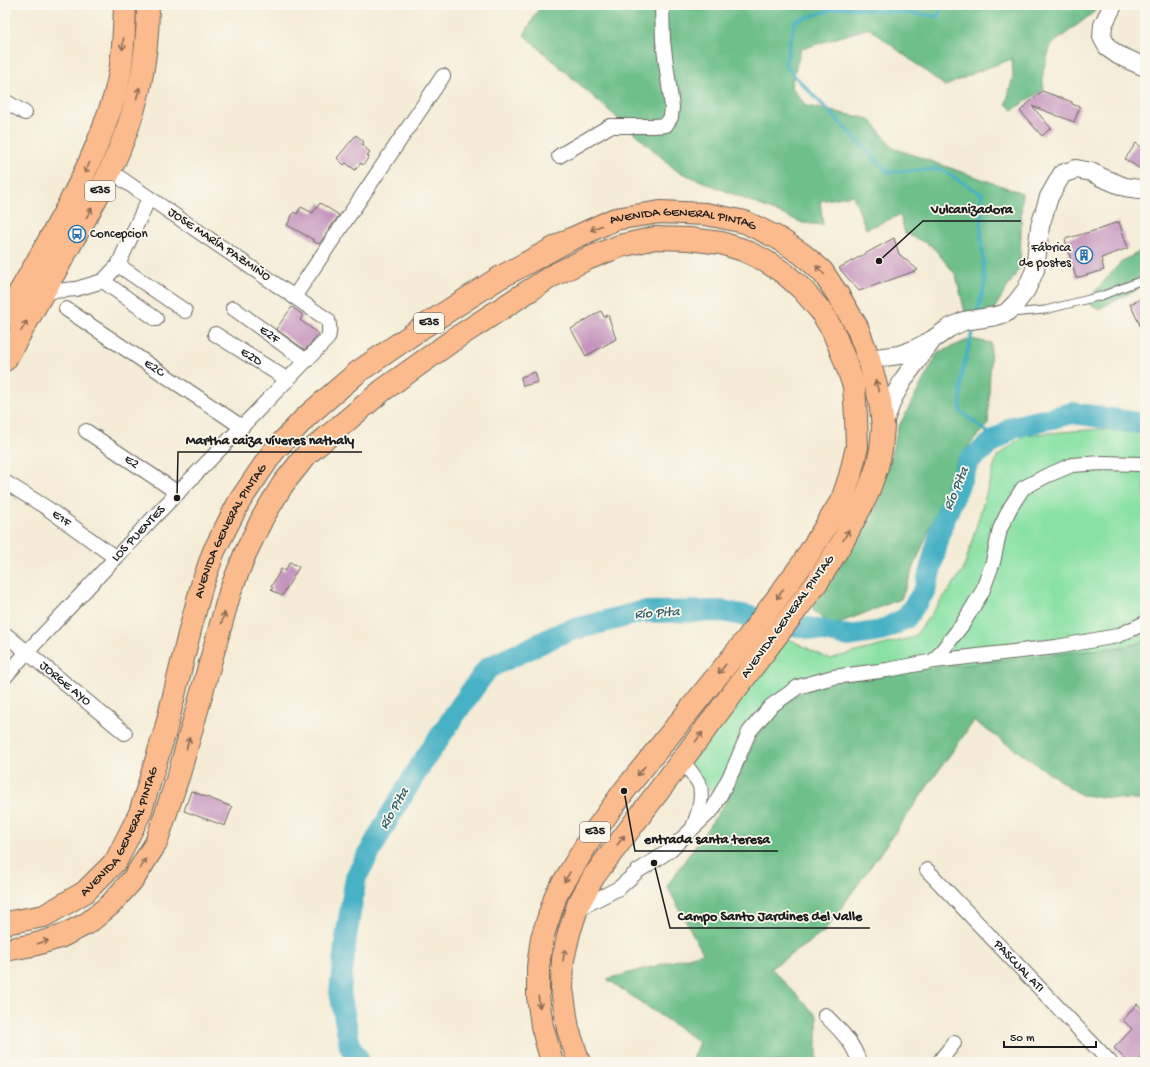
<svg xmlns="http://www.w3.org/2000/svg" width="1150" height="1067" viewBox="0 0 1150 1067" font-family="'Gochi Hand',sans-serif">
  <style>
    .green { fill: #89e1a5; stroke: #527e60 }
    .forest { fill: #6ebf8a; stroke: #456e53 }
    .lines { fill: none; stroke-linecap: round; stroke-linejoin: round }
    .stream { stroke: #46b1c5; stroke-width: 3.5 }
    .river { stroke: #46b1c5; stroke-width: 22 }
    .building { fill: #c595bf }
    .service-casing { stroke: #68655d; stroke-width: 9 }
    .minor-casing { stroke: #68655d; stroke-width: 16 }
    .tertiary-casing { stroke: #68655d; stroke-width: 20 }
    .trunk-casing { stroke: #68655d; stroke-width: 24 }
    .service { stroke: #fff; stroke-width: 7 }
    .minor { stroke: #fff; stroke-width: 14 }
    .tertiary { stroke: #fff; stroke-width: 18 }
    .trunk { stroke: #fbbb8c; stroke-width: 22 }
    .oneway { stroke: #8c6c54 }
    .labels { text-anchor: middle; dominant-baseline: central; stroke-width: 3.5; stroke-linejoin: round; paint-order: stroke }
    .shield { fill: #fbf7ec; stroke: #5f5e5a; stroke-width: 1 }
    .shield-label { font-size: 12px; font-weight: bold; fill: #1c1c1c }
    .street-label { font-size: 13px; fill: #1c1c1c; stroke: #fbf7ec }
    .poi-label { font-size: 13px; fill: #1c1c1c; stroke: #fbf7ec; text-anchor: start }
    .water-label { font-size: 14px; font-style: italic; fill: #2f5f68; stroke: #fbf7ec }
    .leader { fill: none; stroke: #1c1c1c; stroke-width: 1.5 }
    .callout-dot { fill: #1c1c1c; stroke: #fbf7ec; stroke-width: 1.5 }
    .callout-label { font-size: 14px; text-anchor: middle; font-weight: bold; fill: #1c1c1c; stroke: #fbf7ec; stroke-width: 3.5; stroke-linejoin: round; paint-order: stroke }
  </style>
  <rect width="100%" height="100%" fill="#fbf7ec"/>
  <filter id="ink" filterUnits="userSpaceOnUse"><feTurbulence type="fractalNoise" baseFrequency=".025" numOctaves="2"/><feDisplacementMap in="SourceGraphic" scale="8" xChannelSelector="R" yChannelSelector="G"/><feConvolveMatrix kernelMatrix="1 2 1 2 8 2 1 2 1" color-interpolation-filters="sRGB"/></filter>
  <filter id="wash" filterUnits="userSpaceOnUse"><feTurbulence type="fractalNoise" baseFrequency=".012" numOctaves="4" result="noise"/><feDisplacementMap in="SourceGraphic" scale="16" xChannelSelector="R" yChannelSelector="G"/><feGaussianBlur stdDeviation="0.9" result="paint"/><feColorMatrix in="noise" values="0 0 0 0 0 0 0 0 0 0 0 0 0 0 0 0 0 1.4 0 .05"/><feComposite in="paint" operator="in"/></filter>
  <g filter="url(#wash)">
    <rect width="100%" height="100%" fill="#f4ecd6"/>
    <path class="green" d="M 1099,429 L 1145,434 L 1145,641 L 1129,646 L 791,698 L 758,734 L 726,802 L 684,768 L 787,638 L 829,659 L 914,637 L 963,571 L 997,457 L 1024,435 Z"/>
    <g class="forest">
      <path d="M 541,5 L 1095,5 L 1094,12 L 1051,45 L 1043,71 L 1043,90 L 1013,110 L 1006,104 L 1013,77 L 1012,59 L 984,69 L 945,86 L 869,28 L 801,49 L 791,86 L 806,106 L 870,119 L 893,148 L 1022,193 L 1020,267 L 989,317 L 965,312 L 956,275 L 932,246 L 905,233 L 900,215 L 866,229 L 853,195 L 820,201 L 823,225 L 803,223 L 677,171 L 524,35 Z"/>
      <path d="M 1145,249 L 1145,285 L 1099,309 L 1086,302 L 1122,261 Z"/>
      <path d="M 970,339 L 991,343 L 988,424 L 958,458 L 901,599 L 831,626 L 812,609 L 876,509 L 898,428 L 938,353 Z"/>
      <path d="M 1145,641 L 1145,801 L 1081,795 L 974,721 L 824,932 L 771,968 L 817,1016 L 817,1062 L 691,1062 L 699,1042 L 607,979 L 703,953 L 667,886 L 726,802 L 758,735 L 791,698 L 831,680 L 1129,646 Z"/>
    </g>
    <g class="lines">
      <g class="stream">
        <path d="M 941,5 L 939,16 L 841,7 L 795,21 L 785,66 L 888,172 L 940,169 L 982,194 L 981,233 L 985,283 L 977,313"/>
        <path d="M 974,325 L 962,374 L 960,411 L 991,435"/>
      </g>
      <path class="river" d="M 360,1062 L 350,1046 L 340,992 L 346,937 L 356,877 L 383,828 L 418,769 L 460,707 L 488,668 L 564,632 L 641,612 L 722,611 L 849,636 L 881,631 L 906,618 L 925,590 L 942,525 L 969,460 L 1013,427 L 1073,413 L 1145,424"/>
    </g>
    <g id="blocks">
      <g class="building">
        <path d="M 1042,91 L 1072,102 L 1072,104 L 1080,107 L 1074,122 L 1032,106 L 1051,128 L 1042,136 L 1020,111 Z"/>
        <path d="M 356,135 L 364,142 L 362,145 L 370,152 L 367,155 L 369,157 L 363,165 L 361,163 L 355,170 L 346,163 L 344,165 L 337,158 Z"/>
        <path d="M 1136,143 L 1145,150 L 1145,172 L 1125,159 Z"/>
        <path d="M 320,203 L 339,215 L 319,244 L 313,241 L 314,240 L 287,225 L 294,212 L 297,214 L 301,207 L 313,213 Z"/>
        <path d="M 1119,222 L 1128,248 L 1101,258 L 1104,270 L 1076,278 L 1065,239 L 1107,227 L 1106,226 Z"/>
        <path d="M 894,238 L 899,254 L 918,270 L 859,291 L 839,268 Z"/>
        <path d="M 1145,297 L 1145,336 L 1130,304 Z"/>
        <path d="M 292,307 L 303,315 L 300,320 L 319,334 L 305,350 L 276,329 Z"/>
        <path d="M 601,311 L 604,317 L 608,315 L 616,339 L 586,356 L 571,329 Z"/>
        <path d="M 535,372 L 538,382 L 523,386 L 521,377 Z"/>
        <path d="M 290,562 L 299,567 L 282,596 L 271,590 L 273,588 L 271,587 L 281,569 L 285,571 Z"/>
        <path d="M 191,791 L 232,807 L 225,826 L 184,811 Z"/>
        <path d="M 1137,1004 L 1145,1011 L 1145,1054 L 1137,1062 L 1128,1062 L 1114,1048 L 1132,1029 L 1123,1020 Z"/>
      </g>
    </g>
  </g>
  <g filter="url(#ink)">
    <use href="#blocks" fill-opacity="0" stroke="#68655d" stroke-width="1"/>
    <g class="lines">
      <defs>
        <path id="service" d="M 1010,313 L 1045,310 L 1101,296 L 1145,279"/>
        <g id="minor">
          <path d="M 5,101 L 25,113"/>
          <path d="M 559,156 L 610,126 L 654,126 L 666,125 L 671,117 L 672,107 L 663,41 L 662,5"/>
          <path d="M 118,265 L 185,311"/>
          <path d="M 103,281 L 156,319"/>
          <path d="M 43,292 L 76,289 L 103,281 L 118,265 L 149,198"/>
          <path d="M 294,297 L 443,76"/>
          <path id="s1" d="M 233,308 L 306,361"/>
          <path id="s2" d="M 66,309 L 242,427"/>
          <path id="s3" d="M 215,334 L 288,380"/>
          <path id="s4" d="M 86,431 L 178,493"/>
          <path id="s5" d="M 5,482 L 47,508 L 116,558"/>
          <path id="s6" d="M 5,634 L 125,733"/>
          <path d="M 934,661 L 962,625 L 982,592 L 993,562 L 1000,529 L 1010,508 L 1023,488 L 1046,476 L 1072,465 L 1102,463 L 1138,464 L 1145,465"/>
          <path id="s7" d="M 5,677 L 27,652 L 155,516 L 328,338 C 330,331 330,327 328,320 L 110,171"/>
          <path d="M 682,760 C 686,766 698,780 700,786 C 703,799 698,815 693,827"/>
          <path id="s8" d="M 927,870 L 1110,1062"/>
          <path d="M 576,910 L 619,888 L 638,871 L 669,851 L 713,809 L 733,770 L 749,732 L 771,706 L 798,687 L 833,677 L 887,670 L 934,661 L 1056,647 L 1117,636 L 1145,623"/>
          <path d="M 825,1015 C 838,1028 854,1043 859,1062"/>
          <path d="M 939,1062 L 954,1043"/>
        </g>
        <g id="tertiary">
          <path d="M 1113,5 L 1103,25 L 1102,37 L 1108,48 L 1118,55 L 1145,67"/>
          <path d="M 869,359 L 899,355 L 913,350 L 932,340 L 949,328 L 964,321 L 996,316 L 1006,313 L 1016,303 L 1026,290 L 1035,270 L 1040,226 L 1049,197 L 1062,174 L 1076,169 L 1091,172 L 1103,178 L 1125,187 L 1139,189 L 1145,188"/>
          <path d="M 883,425 L 893,398 L 905,377 L 931,342"/>
        </g>
        <g id="trunk">
          <path d="M 5,318 C 40,255 79,194 104,127 C 107,116 112,106 115,95 C 123,66 124,35 125,5"/>
          <path d="M 5,360 C 25,324 46,288 66,252 C 96,201 126,147 139,89 C 145,62 148,33 148,5"/>
          <path id="s9" d="M 5,923 L 44,916 L 85,892 L 116,861 L 140,813 L 165,732 L 191,626 L 202,585 L 214,551 L 239,502 L 273,452 L 306,417 L 358,372 L 426,325 L 499,278 L 567,241 L 615,219 L 660,212 L 706,214 L 745,222 L 778,238 L 802,254 L 822,271 L 838,295 L 857,327 L 869,359 L 880,401 L 883,426 L 881,450 L 877,467 L 867,495 L 843,541 L 818,581 L 594,876 L 578,905 L 569,933 L 563,959 L 562,989 L 568,1029 L 579,1062"/>
          <path d="M 5,950 L 33,945 L 60,937 L 88,923 L 111,904 L 134,878 L 156,843 L 179,774 L 230,592 L 245,554 L 263,517 L 283,484 L 307,454 L 383,390 L 456,338 L 552,276 L 587,259 L 620,246 L 655,238 L 689,239 L 721,243 L 743,250 L 762,259 L 784,273 L 802,289 L 820,310 L 833,331 L 844,358 L 854,386 L 856,416 L 857,447 L 850,476 L 842,500 L 803,563 L 747,639 L 624,791 L 593,834 L 556,895 L 542,938 L 538,967 L 538,996 L 542,1026 L 552,1062"/>
        </g>
      </defs>
      <use href="#service" class="service-casing"/>
      <use href="#minor" class="minor-casing"/>
      <use href="#tertiary" class="tertiary-casing"/>
      <use href="#trunk" class="trunk-casing"/>
      <use href="#service" class="service"/>
      <use href="#minor" class="minor"/>
      <use href="#tertiary" class="tertiary"/>
      <use href="#trunk" class="trunk"/>
    </g>
    <defs><path id="oneway-shaft" d="M-6 0H5M1.5-3L5.5 0L1.5 3" fill="none" stroke-width="1.6" stroke-linecap="round" stroke-linejoin="round"/></defs>
    <g class="oneway">
      <use href="#oneway-shaft" transform="translate(123 44) rotate(95)"/>
      <use href="#oneway-shaft" transform="translate(138 93) rotate(-75)"/>
      <use href="#oneway-shaft" transform="translate(87 168) rotate(115)"/>
      <use href="#oneway-shaft" transform="translate(89 213) rotate(-60)"/>
      <use href="#oneway-shaft" transform="translate(596 228) rotate(156)"/>
      <use href="#oneway-shaft" transform="translate(820 270) rotate(-134)"/>
      <use href="#oneway-shaft" transform="translate(24 326) rotate(-60)"/>
      <use href="#oneway-shaft" transform="translate(877 386) rotate(-104)"/>
      <use href="#oneway-shaft" transform="translate(846 535) rotate(-62)"/>
      <use href="#oneway-shaft" transform="translate(780 594) rotate(126)"/>
      <use href="#oneway-shaft" transform="translate(223 618) rotate(-74)"/>
      <use href="#oneway-shaft" transform="translate(722 669) rotate(129)"/>
      <use href="#oneway-shaft" transform="translate(699 737) rotate(-53)"/>
      <use href="#oneway-shaft" transform="translate(188 743) rotate(-75)"/>
      <use href="#oneway-shaft" transform="translate(641 771) rotate(129)"/>
      <use href="#oneway-shaft" transform="translate(621 840) rotate(-53)"/>
      <use href="#oneway-shaft" transform="translate(143 864) rotate(-59)"/>
      <use href="#oneway-shaft" transform="translate(567 877) rotate(122)"/>
      <use href="#oneway-shaft" transform="translate(43 942) rotate(-17)"/>
      <use href="#oneway-shaft" transform="translate(564 955) rotate(-79)"/>
      <use href="#oneway-shaft" transform="translate(539 1002) rotate(83)"/>
    </g>
  </g>
  <defs>
    <symbol id="bus-ring" viewBox="-11 -11 22 22"><circle r="9.5" fill="#fbf7ec" stroke="#1f6fb2" stroke-width="1.5"/><path d="M-5-6H5V4H4V6H2V4H-2V6H-4V4H-5ZM-3.5-4V0h7V-4ZM-3.5 1.2v1.5H-2V1.2ZM2 1.2v1.5H3.5V1.2Z" fill="#1f6fb2"/></symbol>
    <symbol id="building-ring" viewBox="-11 -11 22 22"><circle r="9.5" fill="#fbf7ec" stroke="#1f6fb2" stroke-width="1.5"/><path d="M-4-6H4V6H1V3H-1V6H-4ZM-2.5-4.3h1.7v1.8h-1.7ZM.8-4.3h1.7v1.8H.8ZM-2.5-1h1.7V.8h-1.7ZM.8-1h1.7V.8H.8Z" fill="#1f6fb2"/></symbol>
  </defs>
  <g fill-rule="evenodd">
    <use href="#bus-ring" x="67" y="224" width="20" height="20"/>
    <use href="#building-ring" x="1074" y="245" width="20" height="20"/>
  </g>
  <g class="labels">
    <g class="shield">
      <rect x="85" y="181" width="30" height="20" rx="3"/>
      <rect x="414" y="313" width="30" height="20" rx="3"/>
      <rect x="580" y="822" width="30" height="20" rx="3"/>
    </g>
    <g class="shield-label">
      <text x="100" y="191">E35</text>
      <text x="429" y="323">E35</text>
      <text x="595" y="832">E35</text>
    </g>
    <g class="street-label">
      <text stroke="none"><textPath href="#s9" startOffset="1058">AVENIDA GENERAL PINTAG</textPath></text>
      <text transform="translate(219 245) rotate(34)">JOSE MARÍA PAZMIÑO</text>
      <text stroke="none"><textPath href="#s1" startOffset="45">E2F</textPath></text>
      <text stroke="none"><textPath href="#s3" startOffset="43">E2D</textPath></text>
      <text stroke="none"><textPath href="#s2" startOffset="106">E2C</textPath></text>
      <text stroke="none"><textPath href="#s4" startOffset="55">E2</textPath></text>
      <text stroke="none"><textPath href="#s5" startOffset="67">E1F</textPath></text>
      <text stroke="none"><textPath href="#s9" startOffset="482">AVENIDA GENERAL PINTAG</textPath></text>
      <text stroke="none"><textPath href="#s7" startOffset="196">LOS PUENTES</textPath></text>
      <text transform="translate(788 617) rotate(-54)">AVENIDA GENERAL PINTAG</text>
      <text stroke="none"><textPath href="#s6" startOffset="78">JORGE AYO</textPath></text>
      <text stroke="none"><textPath href="#s9" startOffset="158">AVENIDA GENERAL PINTAG</textPath></text>
      <text stroke="none"><textPath href="#s8" startOffset="133">PASCUAL ATI</textPath></text>
    </g>
    <g class="poi-label">
      <text x="90" y="234">Concepcion</text>
      <text x="1071" y="248" text-anchor="end">Fábrica<tspan x="1071" dy="15">de postes</tspan></text>
    </g>
    <g class="water-label">
      <text transform="translate(957 489) rotate(-67)">Río Pita</text>
      <text transform="translate(657 614) rotate(-4)">Río Pita</text>
      <text transform="translate(395 809) rotate(-60)">Río Pita</text>
    </g>
  </g>
  <path class="leader" d="M879 261L923 221H1021M177 498L178 452H362M624 791L635 851H778M654 863L670 928H870"/>
  <g class="callout-dot">
    <circle cx="879" cy="261" r="4"/>
    <circle cx="177" cy="498" r="4"/>
    <circle cx="624" cy="791" r="4"/>
    <circle cx="654" cy="863" r="4"/>
  </g>
  <g class="callout-label">
    <text x="972" y="213">Vulcanizadora</text>
    <text x="270" y="444">Martha caiza víveres nathaly</text>
    <text x="707" y="843">entrada santa teresa</text>
    <text x="770" y="920">Campo Santo Jardines del Valle</text>
  </g>
  <rect width="1150" height="1067" fill="none" stroke="#fbf7ec" stroke-width="20"/>
  <path d="M1004 1041v6h92v-6" fill="none" stroke="#1c1c1c" stroke-width="2"/>
  <text x="1010" y="1041" font-size="12" fill="#1c1c1c" stroke="#fbf7ec" stroke-width="3" paint-order="stroke">50 m</text>
</svg>
